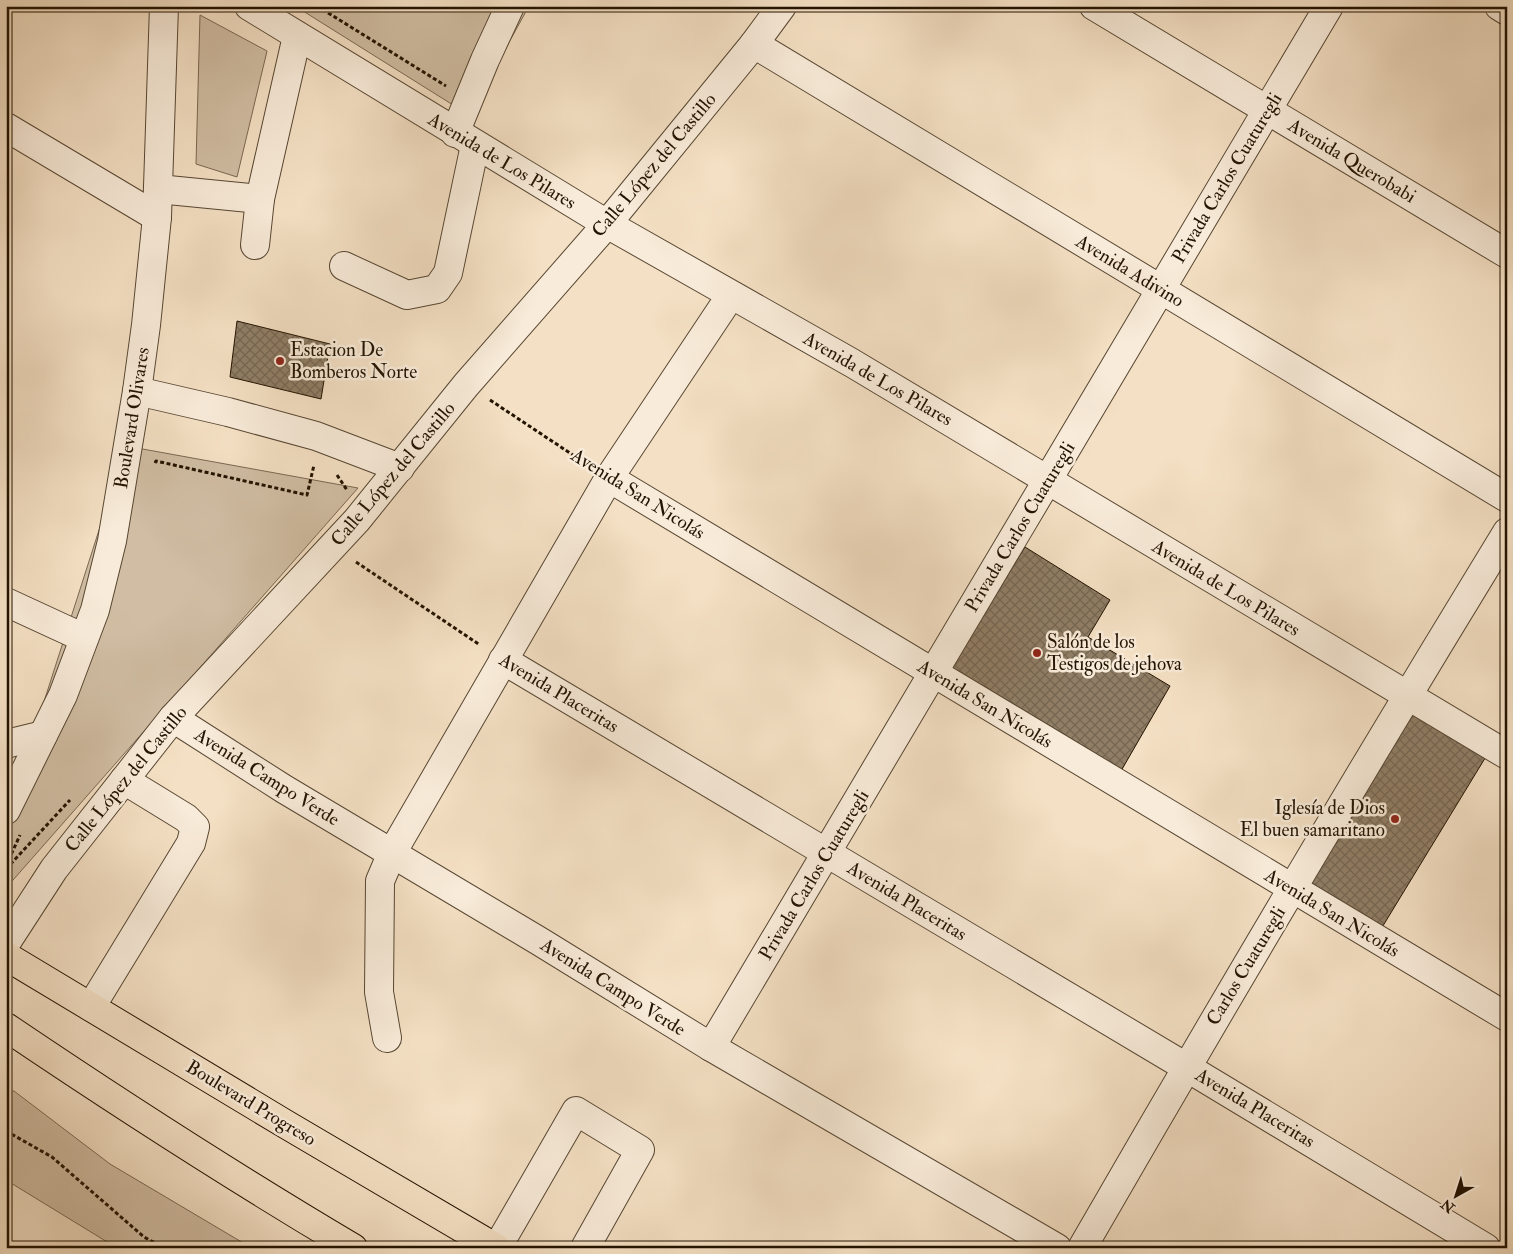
<svg xmlns="http://www.w3.org/2000/svg" width="1513" height="1254" viewBox="0 0 1513 1254" font-family="'IM FELL Double Pica',serif">
  <style>
    .green { fill: #d0bda3; stroke: #7a6852 }
    .building { fill: url(#building-cross-hatch); stroke: #231301 }
    .lines { fill: none; stroke-linecap: round; stroke-linejoin: round }
    .minor-casing { stroke: #574632; stroke-width: 30 }
    .major-casing { stroke: #231301; stroke-width: 30 }
    .path { stroke: #231301; stroke-width: 3; stroke-dasharray: 4 2.5; stroke-linecap: butt }
    .minor { stroke: #f8ebd9; stroke-width: 28 }
    .major { stroke: #f4e0c4; stroke-width: 28 }
    .poi-dot { fill: #8f2418; stroke: #f8ebd9; stroke-width: 2 }
    .labels { text-anchor: middle; dominant-baseline: central; stroke-width: 5; stroke-linejoin: round; paint-order: stroke }
    .street-label { font-size: 19px; fill: #231301; stroke: #f8ebd9 }
    .poi-label { font-size: 19px; fill: #231301; stroke: #f8ebd9; text-anchor: start }
  </style>
  <defs>
    <pattern id="building-cross-hatch" width="8" height="8" patternUnits="userSpaceOnUse" patternTransform="scale(1.25)"><rect width="8" height="8" fill="#907e66"/><path d="M0 0l8 8M0 8l8-8" fill="none" stroke="#756652"/></pattern>
  </defs>
  <rect width="100%" height="100%" fill="#f4e0c4"/>
  <filter id="stains"><feTurbulence type="fractalNoise" baseFrequency=".004" numOctaves="4"/><feColorMatrix values="0 0 0 0 .2 0 0 0 0 .09 0 0 0 0 .02 0 0 0 .5 -.17"/></filter>
  <radialGradient id="worn" r=".72"><stop offset=".6" stop-color="#630" stop-opacity="0"/><stop offset="1" stop-color="#630" stop-opacity=".3"/></radialGradient>
  <g class="green">
    <path d="M 295,6 L 529,6 L 469,115 Z"/>
    <path d="M 200,15 L 267,51 L 237,177 L 196,164 Z"/>
    <path d="M 126,446 L 358,488 L 6,888 L 6,820 Z"/>
    <path d="M 14,1091 L 110,1164 L 245,1244 L 280,1248 L 117,1248 L 6,1180 L 6,1092 Z"/>
  </g>
  <g class="building">
    <path d="M 237,321 L 330,344 L 321,399 L 230,377 Z"/>
    <path d="M 1025,547 L 1110,600 L 1088,637 L 1170,686 L 1121,771 L 950,668 Z"/>
    <path d="M 1412,703 L 1490,750 L 1378,934 L 1301,888 Z"/>
  </g>
  <g class="lines">
    <defs>
      <g id="minor">
        <path d="M 249,6 L 607,224 L 852,363 L 1507,755"/>
        <path d="M 1094,6 L 1507,254"/>
        <path d="M 1499,6 L 1507,11"/>
        <path d="M 754,44 L 1507,498"/>
        <path d="M 6,127 L 157,217"/>
        <path d="M 455,133 L 485,60 L 510,6"/>
        <path d="M 158,189 L 260,199"/>
        <path d="M 255,245 L 260,199 L 297,36"/>
        <path d="M 344,266 L 407,295 L 437,289 L 448,273 L 475,145"/>
        <path d="M 137,391 L 228,412 L 316,436 L 400,468"/>
        <path d="M 609,478 L 1507,1017"/>
        <path d="M 6,602 L 84,638"/>
        <path d="M 503,660 L 1186,1067 L 1486,1248"/>
        <path d="M 173,718 L 284,789 L 539,941 L 711,1047 L 1057,1248"/>
        <path d="M 6,744 L 43,735"/>
        <path d="M 6,810 L 63,695 L 95,610 L 112,541 L 137,391 L 146,325 L 157,217 L 164,6"/>
        <path d="M 6,943 L 54,869 L 173,718 L 357,520 L 466,385 L 607,224 L 754,44 L 782,6"/>
        <path d="M 91,1007 L 191,843 L 195,827 L 186,818 L 124,780"/>
        <path d="M 387,1038 L 379,992 L 380,881 L 392,853 L 609,478 L 731,295"/>
        <path d="M 711,1047 L 1329,6"/>
        <path d="M 497,1248 L 576,1111 L 640,1150 L 585,1248"/>
        <path d="M 1082,1248 C 1221,1007 1362,769 1507,532"/>
      </g>
      <g id="major">
        <path d="M 6,956 L 287,1125 L 496,1248"/>
        <path d="M 6,1027 C 120,1104 235,1178 353,1248"/>
      </g>
    </defs>
    <use href="#minor" class="minor-casing"/>
    <use href="#major" class="major-casing"/>
    <g class="path">
      <path d="M 317,6 L 446,86"/>
      <path d="M 490,400 L 585,463"/>
      <path d="M 155,463 L 156,461 L 307,495 L 314,465"/>
      <path d="M 337,475 L 347,490"/>
      <path d="M 356,562 L 480,645"/>
      <path d="M 6,866 L 20,835"/>
      <path d="M 6,869 L 70,800"/>
      <path d="M 6,1131 L 52,1157 L 144,1237 L 164,1248"/>
    </g>
    <use href="#minor" class="minor"/>
    <use href="#major" class="major"/>
  </g>
  <g class="poi-dot">
    <circle cx="280" cy="361" r="5"/>
    <circle cx="1037" cy="653" r="5"/>
    <circle cx="1395" cy="819" r="5"/>
  </g>
  <g class="labels">
    <g class="street-label">
      <text transform="translate(502 161) rotate(31)">Avenida de Los Pilares</text>
      <text transform="translate(1352 161) rotate(31)">Avenida Querobabi</text>
      <text transform="translate(654 165) rotate(-50)">Calle López del Castillo</text>
      <text transform="translate(1227 178) rotate(-59)">Privada Carlos Cuaturegli</text>
      <text transform="translate(1130 271) rotate(31)">Avenida Adivino</text>
      <text transform="translate(878 379) rotate(30)">Avenida de Los Pilares</text>
      <text transform="translate(132 418) rotate(-81)">Boulevard Olivares</text>
      <text transform="translate(393 474) rotate(-50)">Calle López del Castillo</text>
      <text transform="translate(638 494) rotate(32)">Avenida San Nicolás</text>
      <text transform="translate(1020 527) rotate(-59)">Privada Carlos Cuaturegli</text>
      <text transform="translate(1226 588) rotate(31)">Avenida de Los Pilares</text>
      <text transform="translate(559 693) rotate(31)">Avenida Placeritas</text>
      <text transform="translate(985 704) rotate(31)">Avenida San Nicolás</text>
      <text transform="translate(267 777) rotate(32)">Avenida Campo Verde</text>
      <text transform="translate(126 779) rotate(-51)">Calle López del Castillo</text>
      <text transform="translate(814 875) rotate(-59)">Privada Carlos Cuaturegli</text>
      <text transform="translate(907 901) rotate(31)">Avenida Placeritas</text>
      <text transform="translate(1332 913) rotate(31)">Avenida San Nicolás</text>
      <text transform="translate(1246 966) rotate(-59)">Carlos Cuaturegli</text>
      <text transform="translate(613 987) rotate(32)">Avenida Campo Verde</text>
      <text transform="translate(251 1103) rotate(31)">Boulevard Progreso</text>
      <text transform="translate(1255 1108) rotate(31)">Avenida Placeritas</text>
    </g>
    <g class="poi-label">
      <text x="290" y="350">Estacion De<tspan x="290" dy="22">Bomberos Norte</tspan></text>
      <text x="1047" y="642">Salón de los<tspan x="1047" dy="22">Testigos de jehova</tspan></text>
      <text x="1385" y="808" text-anchor="end">Iglesía de Dios<tspan x="1385" dy="22">El buen samaritano</tspan></text>
    </g>
  </g>
  <rect width="1513" height="1254" fill="none" stroke="#f4e0c4" stroke-width="25"/>
  <rect x="8" y="8" width="1498" height="1239" fill="none" stroke="#231301" stroke-width="2.5"/>
  <rect x="12" y="12" width="1488" height="1229" fill="none" stroke="#231301"/>
  <g transform="translate(1456 1196) rotate(219)" stroke="#f8ebd9" stroke-width="4" paint-order="stroke">
  <path d="M0-4L9 19L0 12L-9 19Z" fill="#231301"/>
  <text y="-8" font-size="14" font-weight="bold" text-anchor="middle" fill="#231301">N</text>
  </g>
  <rect width="100%" height="100%" filter="url(#stains)"/>
  <rect width="100%" height="100%" fill="url(#worn)"/>
</svg>
